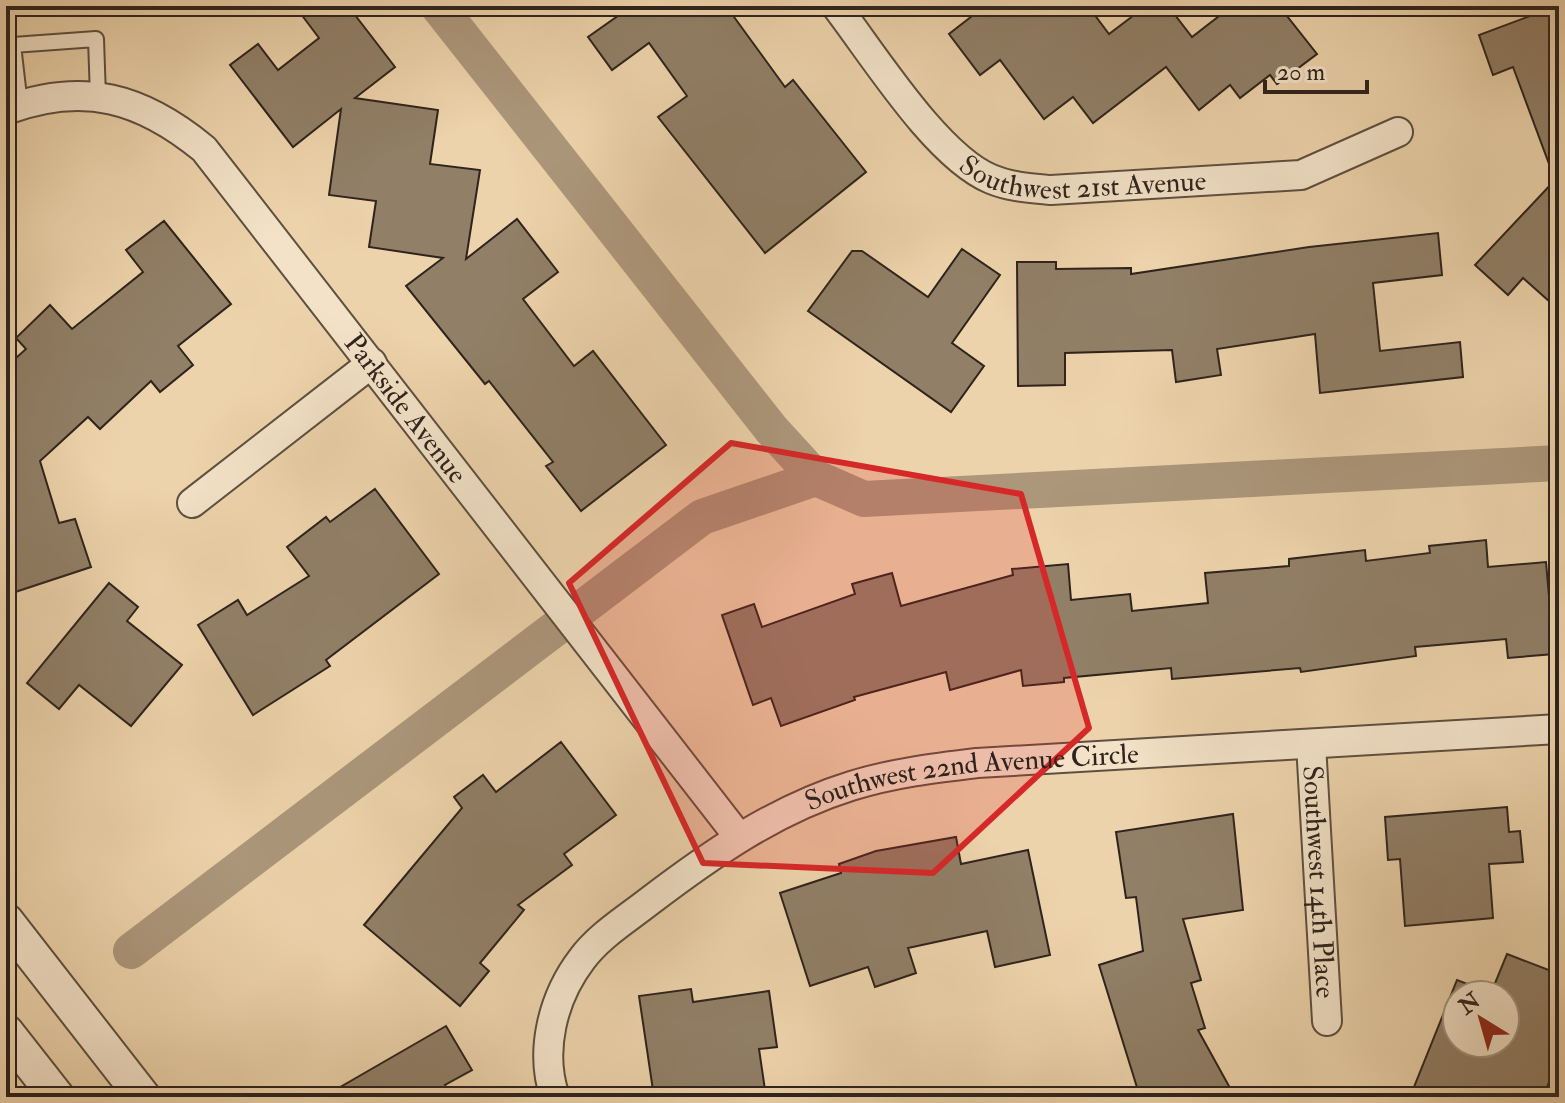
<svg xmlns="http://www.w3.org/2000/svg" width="1565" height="1103" viewBox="0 0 1565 1103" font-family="'IM FELL Double Pica',serif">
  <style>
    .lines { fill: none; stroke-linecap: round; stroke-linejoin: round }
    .canal { stroke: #ac977b; stroke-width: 36 }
    .building { fill: #917f67; stroke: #2e231d; stroke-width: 2; fill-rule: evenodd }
    .service-casing { stroke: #5e4f40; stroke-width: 18 }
    .minor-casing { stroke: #5e4f40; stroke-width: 32 }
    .tertiary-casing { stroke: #5e4f40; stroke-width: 38 }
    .service { stroke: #f3e2c8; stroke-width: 14 }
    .minor { stroke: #f3e2c8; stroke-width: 28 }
    .tertiary { stroke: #f3e2c8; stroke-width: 34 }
    .marked { fill: #d62828; fill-opacity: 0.2; stroke: #d62828; stroke-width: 6; stroke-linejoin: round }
    .labels { text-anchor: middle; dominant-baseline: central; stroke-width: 7; stroke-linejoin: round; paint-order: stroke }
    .street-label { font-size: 28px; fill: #2e231d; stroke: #f3e2c8 }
  </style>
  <rect width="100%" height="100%" fill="#edd3ab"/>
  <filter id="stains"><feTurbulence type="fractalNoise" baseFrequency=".0025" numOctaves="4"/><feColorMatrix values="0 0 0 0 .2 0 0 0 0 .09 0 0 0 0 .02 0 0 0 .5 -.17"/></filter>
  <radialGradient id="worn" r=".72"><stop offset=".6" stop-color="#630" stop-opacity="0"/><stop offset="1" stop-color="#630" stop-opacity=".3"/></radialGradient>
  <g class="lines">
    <g class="canal">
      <path d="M 438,6 L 772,430 L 816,478 L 864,499 L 1559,463"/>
      <path d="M 131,951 L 702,517 L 816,478"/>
    </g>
  </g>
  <g class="building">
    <path d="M 295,6 L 348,6 L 395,67 L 355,98 L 438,110 L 430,164 L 480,170 L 466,259 L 517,219 L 558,272 L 523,299 L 574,366 L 593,351 L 666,445 L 581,511 L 546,466 L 553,462 L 489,381 L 485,384 L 406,286 L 443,258 L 369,247 L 376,201 L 329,195 L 341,109 L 293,147 L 230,65 L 258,44 L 278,70 L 319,38 Z"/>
    <path d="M 632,6 L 726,6 L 785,87 L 793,80 L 866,172 L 765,253 L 658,117 L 687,96 L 649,43 L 612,70 L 588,37 Z"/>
    <path d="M 985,6 L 1088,6 L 1109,34 L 1146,6 L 1168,6 L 1192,37 L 1232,6 L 1279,6 L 1317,54 L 1277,84 L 1270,75 L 1240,98 L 1230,85 L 1199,110 L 1166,67 L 1093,123 L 1073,97 L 1044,119 L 1000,60 L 980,75 L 949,34 Z"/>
    <path d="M 1557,6 L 1559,6 L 1559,310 L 1523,278 L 1508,295 L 1475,265 L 1555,180 L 1513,67 L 1493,75 L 1479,35 Z"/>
    <path d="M 164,221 L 231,304 L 178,346 L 193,365 L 160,392 L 151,381 L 100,429 L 88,417 L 40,461 L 59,523 L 75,519 L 91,567 L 6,595 L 6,367 L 26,349 L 16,338 L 50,305 L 72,329 L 143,272 L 126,250 Z"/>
    <path d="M 1438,233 L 1442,275 L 1373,283 L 1380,351 L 1460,342 L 1463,377 L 1320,393 L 1315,334 L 1217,349 L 1221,375 L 1176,382 L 1172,350 L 1065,353 L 1065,385 L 1018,386 L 1017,262 L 1056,262 L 1056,269 L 1131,268 L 1131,274 L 1309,247 Z"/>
    <path d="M 962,249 L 1000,275 L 952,343 L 984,366 L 951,412 L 808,311 L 852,251 L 862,251 L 928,297 Z"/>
    <path d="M 375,489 L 439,574 L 326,660 L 330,666 L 253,715 L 198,625 L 238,600 L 247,615 L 309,576 L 287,547 L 326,517 L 330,522 Z"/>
    <path d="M 1486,540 L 1488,567 L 1546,562 L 1554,654 L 1508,658 L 1506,639 L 1415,647 L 1416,656 L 1301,672 L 1300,668 L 1172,679 L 1171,668 L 1064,678 L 1064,682 L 1023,686 L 1021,670 L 950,690 L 946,672 L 854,697 L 855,700 L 781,726 L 771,698 L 753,705 L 722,615 L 754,604 L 762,627 L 855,594 L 852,584 L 892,573 L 901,606 L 1013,575 L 1012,569 L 1068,564 L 1071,600 L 1130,594 L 1132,611 L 1208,603 L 1205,573 L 1289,566 L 1289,559 L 1365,550 L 1366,561 L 1430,553 L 1429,546 Z"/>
    <path d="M 109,583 L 138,607 L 127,621 L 182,665 L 131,726 L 79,685 L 59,709 L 27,683 Z"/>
    <path d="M 561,742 L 616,815 L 564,854 L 572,865 L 518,905 L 524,910 L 480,963 L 489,971 L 460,1006 L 364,925 L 462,808 L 454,797 L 483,775 L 496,792 Z"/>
    <path d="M 1507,807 L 1509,832 L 1520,831 L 1523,862 L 1489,864 L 1493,918 L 1405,926 L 1400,859 L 1388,860 L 1385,817 Z"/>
    <path d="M 1233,814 L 1243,910 L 1183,919 L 1201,980 L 1191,983 L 1205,1028 L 1198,1030 L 1235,1097 L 1140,1097 L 1099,965 L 1143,951 L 1136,897 L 1126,898 L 1116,832 Z"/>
    <path d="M 956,837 L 961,864 L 1028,850 L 1050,955 L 995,967 L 987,931 L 908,948 L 916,973 L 875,987 L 868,967 L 810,986 L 780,893 L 841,873 L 839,864 L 876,851 Z"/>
    <path d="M 1507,954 L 1559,974 L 1559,995 L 1550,1017 L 1559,1021 L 1559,1058 L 1543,1097 L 1509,1087 L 1505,1097 L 1410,1097 L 1457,980 L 1491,993 ZM 1457,995 L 1505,995 L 1505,1043 L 1457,1043 Z"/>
    <path d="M 691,989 L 693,1002 L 769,991 L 777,1047 L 759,1049 L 765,1090 L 721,1097 L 654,1097 L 639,996 Z"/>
    <path d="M 446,1026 L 472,1070 L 445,1085 L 452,1097 L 323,1097 Z"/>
  </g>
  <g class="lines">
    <defs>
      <path id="service" d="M 20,105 L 13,45 L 96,39 L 98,97"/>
      <g id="minor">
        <path id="s1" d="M 836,6 C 873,54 936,156 991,179 C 1010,187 1030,188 1051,190 L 1301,175 L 1398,132"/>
        <path id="s2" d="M 6,110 C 84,81 142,98 204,149 L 738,836"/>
        <path d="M 192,503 L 372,363"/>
        <path id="s3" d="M 1311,744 L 1327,1021"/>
        <path id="s4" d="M 555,1097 C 539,1051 553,997 582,959 C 598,937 625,920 647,903 C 710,855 774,810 851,786 C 893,773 935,768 977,763 L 1559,729"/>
      </g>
      <g id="tertiary">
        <path d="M 6,921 L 143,1097"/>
        <path d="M 6,1032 L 57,1097"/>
      </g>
    </defs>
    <use href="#service" class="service-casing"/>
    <use href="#minor" class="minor-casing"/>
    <use href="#tertiary" class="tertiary-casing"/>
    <use href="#service" class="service"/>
    <use href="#minor" class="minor"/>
    <use href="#tertiary" class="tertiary"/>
  </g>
  <path class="marked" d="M 731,443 L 1021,494 L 1089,728 L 933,873 L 703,863 L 569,583 Z"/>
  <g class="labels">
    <g class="street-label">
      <text stroke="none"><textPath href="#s1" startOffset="326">Southwest 21st Avenue</textPath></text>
      <text stroke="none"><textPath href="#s2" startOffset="542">Parkside Avenue</textPath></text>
      <text stroke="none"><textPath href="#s4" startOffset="590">Southwest 22nd Avenue Circle</textPath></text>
      <text stroke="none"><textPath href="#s3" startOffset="138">Southwest 14th Place</textPath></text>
    </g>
  </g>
  <rect width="1565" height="1103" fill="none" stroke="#edd3ab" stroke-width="32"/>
  <rect x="8" y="8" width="1549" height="1087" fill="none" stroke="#2e231d" stroke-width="4"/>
  <rect x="16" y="16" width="1533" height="1071" fill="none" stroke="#2e231d" stroke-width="2"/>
  <g transform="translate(1481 1019) rotate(323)"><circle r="38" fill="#f3e2c8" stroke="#a49684" stroke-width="2"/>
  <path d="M0-6L14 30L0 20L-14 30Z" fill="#8f2418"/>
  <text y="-12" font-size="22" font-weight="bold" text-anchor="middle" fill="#2e231d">N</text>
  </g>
  <path d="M1265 80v12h102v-12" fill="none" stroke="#2e231d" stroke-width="4"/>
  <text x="1277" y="80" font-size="24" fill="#2e231d" stroke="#f3e2c8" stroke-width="6" paint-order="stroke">20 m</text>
  <rect width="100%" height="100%" filter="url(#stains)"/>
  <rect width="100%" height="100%" fill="url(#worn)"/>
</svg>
